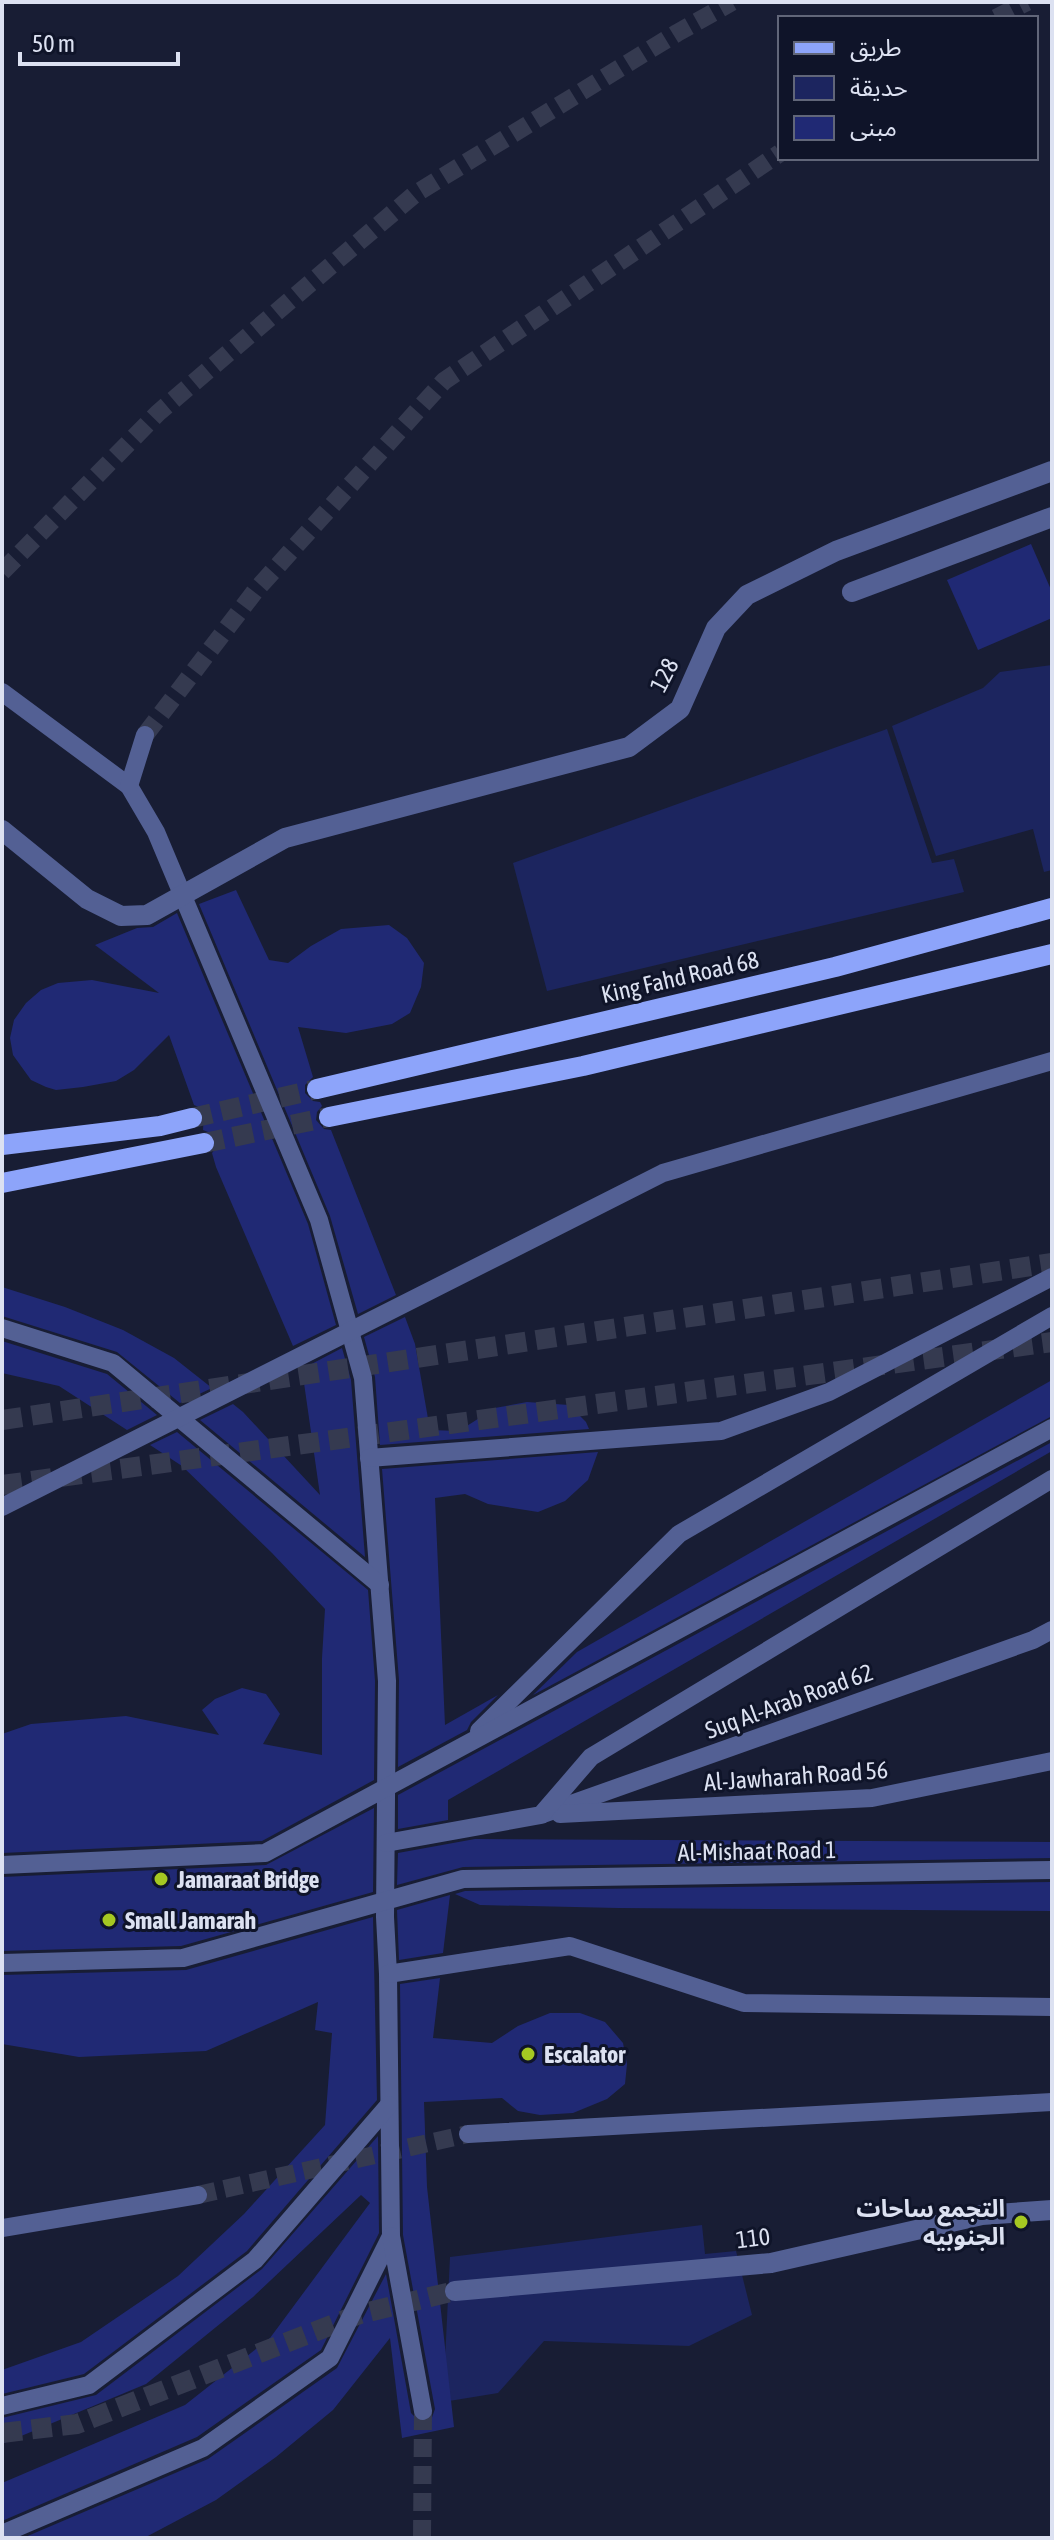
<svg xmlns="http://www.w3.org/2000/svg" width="1054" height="2540" viewBox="0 0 1054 2540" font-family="'Asap Condensed','Noto Sans Arabic',sans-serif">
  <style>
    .green { fill: #1c255f }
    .building { fill: #202974 }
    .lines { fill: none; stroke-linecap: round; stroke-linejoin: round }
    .pedestrian-tunnel { stroke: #353a50; stroke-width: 18; stroke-dasharray: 18 9; stroke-linecap: butt }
    .minor-tunnel { stroke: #353a50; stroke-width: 20; stroke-dasharray: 20 10; stroke-linecap: butt }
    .primary-tunnel { stroke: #353a50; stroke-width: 20; stroke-dasharray: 20 10; stroke-linecap: butt }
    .pedestrian { stroke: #536094; stroke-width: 18 }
    .minor { stroke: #536094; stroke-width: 20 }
    .primary { stroke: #8da4fa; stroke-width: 20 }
    .poi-dot { fill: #a5c822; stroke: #0f1429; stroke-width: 3 }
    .labels { text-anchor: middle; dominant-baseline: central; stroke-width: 6; stroke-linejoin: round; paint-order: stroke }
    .street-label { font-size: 24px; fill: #dce1f1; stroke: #0f1429 }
    .poi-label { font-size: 24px; font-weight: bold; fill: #dce1f1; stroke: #0f1429; text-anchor: start }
  </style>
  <rect width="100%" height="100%" fill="#181d34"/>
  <g class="green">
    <path d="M 1052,665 L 1052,870 L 1044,872 L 1033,829 L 936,856 L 892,726 L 983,688 L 1000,672 Z"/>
    <path d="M 887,729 L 932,863 L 954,859 L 964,892 L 547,991 L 513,863 Z"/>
    <path d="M 702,2225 L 705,2254 L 736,2251 L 752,2315 L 689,2346 L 544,2341 L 498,2393 L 443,2402 L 450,2257 Z"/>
  </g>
  <g class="building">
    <path d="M 1031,544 L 1052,592 L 1052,618 L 978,650 L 947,580 Z"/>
    <path d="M 236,890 L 269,960 L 288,963 L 311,946 L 341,929 L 389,925 L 407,938 L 424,963 L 421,987 L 410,1013 L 392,1024 L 346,1033 L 298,1027 L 313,1077 L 305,1085 L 305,1093 L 313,1101 L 320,1102 L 322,1106 L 317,1112 L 316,1120 L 324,1129 L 331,1130 L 396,1295 L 358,1314 L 330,1216 L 199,904 Z"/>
    <path d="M 177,913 L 308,1224 L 336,1325 L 293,1346 L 216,1167 L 212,1153 L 216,1148 L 216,1140 L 213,1134 L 203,1130 L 204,1114 L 201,1108 L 194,1105 L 169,1035 L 134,1070 L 116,1081 L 83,1087 L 56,1090 L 46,1087 L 31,1080 L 13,1055 L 10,1038 L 14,1020 L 26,1003 L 41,990 L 58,983 L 92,980 L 159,993 L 95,945 L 137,928 L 153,927 Z"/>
    <path d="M 2,1287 L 65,1307 L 123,1330 L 174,1358 L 212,1388 L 180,1403 L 117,1352 L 2,1316 Z"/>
    <path d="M 405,1317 L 415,1344 L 430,1430 L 459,1431 L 495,1408 L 527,1402 L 569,1405 L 586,1422 L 589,1429 L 380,1445 L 375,1377 L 364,1337 Z"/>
    <path d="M 2,1341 L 107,1374 L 157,1415 L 127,1430 L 59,1386 L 2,1373 Z"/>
    <path d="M 342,1348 L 351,1380 L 365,1557 L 200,1420 L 233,1404 L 243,1412 L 320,1495 L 302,1369 Z"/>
    <path d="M 1052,1380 L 1052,1416 L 533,1695 L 577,1652 Z"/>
    <path d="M 177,1432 L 368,1590 L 375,1681 L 374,1780 L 262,1841 L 2,1853 L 2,1734 L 31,1724 L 126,1716 L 219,1735 L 202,1710 L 215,1699 L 242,1688 L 266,1694 L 280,1714 L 263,1744 L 322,1755 L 322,1658 L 325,1609 L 272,1553 L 182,1466 L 150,1445 Z"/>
    <path d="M 1052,1442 L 1052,1451 L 448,1800 L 448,1820 L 398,1829 L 398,1795 Z"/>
    <path d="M 598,1452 L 588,1480 L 565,1501 L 538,1512 L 488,1504 L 465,1494 L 435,1498 L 445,1725 L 498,1695 L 471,1722 L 467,1730 L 398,1767 L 399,1680 L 382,1469 Z"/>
    <path d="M 374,1808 L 373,1892 L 181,1946 L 2,1951 L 2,1877 L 266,1865 Z"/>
    <path d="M 475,1839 L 1052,1842 L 1052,1858 L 463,1867 L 397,1885 L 398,1853 Z"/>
    <path d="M 1052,1882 L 1052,1911 L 618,1908 L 480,1905 L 455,1894 L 465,1891 Z"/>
    <path d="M 450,1895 L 443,1953 L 399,1960 L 397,1910 Z"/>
    <path d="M 373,1917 L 377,2100 L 247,2251 L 84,2374 L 2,2394 L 2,2370 L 81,2342 L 178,2276 L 244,2214 L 325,2125 L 332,2033 L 315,2030 L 318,2002 L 206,2051 L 79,2057 L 2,2044 L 2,1975 L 186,1970 Z"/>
    <path d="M 440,1978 L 433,2038 L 492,2043 L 518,2026 L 550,2013 L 580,2013 L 605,2022 L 623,2043 L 627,2064 L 625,2084 L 607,2099 L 573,2113 L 540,2115 L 518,2111 L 502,2098 L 424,2102 L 427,2187 L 454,2427 L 402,2438 L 390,2338 L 333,2410 L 276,2457 L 216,2500 L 144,2538 L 23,2538 L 208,2459 L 337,2368 L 386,2274 L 411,2413 L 420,2422 L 431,2420 L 435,2409 L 403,2235 L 400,1984 Z"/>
    <path d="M 378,2136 L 379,2233 L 321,2350 L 197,2437 L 2,2521 L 2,2483 L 185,2405 L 270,2338 L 370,2203 L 361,2195 L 253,2297 L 146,2384 L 2,2444 L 2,2418 L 96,2395 L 262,2269 Z"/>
  </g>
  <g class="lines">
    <g class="pedestrian-tunnel">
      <path d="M 996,18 L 1027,2"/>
      <path d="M 2,572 L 158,413 L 415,194 L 677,33 L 732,2"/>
      <path d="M 145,735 L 256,590 L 444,381 L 780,153"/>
      <path d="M 198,2195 L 468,2134"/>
      <path d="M 422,2538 L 423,2411"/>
    </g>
    <g class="minor-tunnel">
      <path d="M 2,1420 L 1052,1263"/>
      <path d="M 2,1485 L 1052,1342"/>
      <path d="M 2,2433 L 77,2424 L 360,2314 L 455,2291"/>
    </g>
    <g class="primary-tunnel">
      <path d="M 192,1118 L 317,1089"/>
      <path d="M 204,1143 L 329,1117"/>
    </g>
    <g class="pedestrian">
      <path d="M 2,692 L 129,786 L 156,832 L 319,1220 L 363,1378 L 387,1681 L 385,1917 L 388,1974 L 391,2236 L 330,2358 L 203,2448 L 2,2534"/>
      <path d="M 129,786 L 145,735"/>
      <path d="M 2,1328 L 113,1363 L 380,1585"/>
      <path d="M 369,1458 L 721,1431 L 829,1392 L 1052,1277"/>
      <path d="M 2,1507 L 663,1173 L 1052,1061"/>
      <path d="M 479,1731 L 679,1534 L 1052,1316"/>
      <path d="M 543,1814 L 1033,1640 L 1052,1630"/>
      <path d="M 560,1814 L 872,1798 L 1052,1761"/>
      <path d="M 386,1843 L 541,1815 L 591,1757 L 1052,1479"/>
      <path d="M 2,1865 L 265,1853 L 1052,1428"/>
      <path d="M 2,1963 L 183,1958 L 463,1879 L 1052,1870"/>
      <path d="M 388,1974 L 570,1946 L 744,2003 L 1052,2007"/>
      <path d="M 468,2134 L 1052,2102"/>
      <path d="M 2,2228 L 198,2195"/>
      <path d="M 391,2236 L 423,2411"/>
      <path d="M 2,2406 L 89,2385 L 255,2260 L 389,2105"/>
    </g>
    <g class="minor">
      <path d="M 852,592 L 1052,517"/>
      <path d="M 2,830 L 87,899 L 121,916 L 147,915 L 285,838 L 629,747 L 680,709 L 716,628 L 747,595 L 836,551 L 1052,471"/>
      <path d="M 455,2291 L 771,2263 L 982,2215 L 1052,2210"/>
    </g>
    <g class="primary">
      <path d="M 317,1089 L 835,967 L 1052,908"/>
      <path d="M 329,1117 L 583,1066 L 1052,954"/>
      <path d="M 2,1145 L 160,1126 L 192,1118"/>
      <path d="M 2,1183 L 204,1143"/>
    </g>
  </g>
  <g class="poi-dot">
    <circle cx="161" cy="1879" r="8"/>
    <circle cx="109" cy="1920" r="8"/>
    <circle cx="528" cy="2054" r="8"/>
    <circle cx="1021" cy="2222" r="8"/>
  </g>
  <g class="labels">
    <g class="street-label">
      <text transform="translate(664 675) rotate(-63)">128</text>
      <text transform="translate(680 977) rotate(-13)">King Fahd Road 68</text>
      <text transform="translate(789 1701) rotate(-20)">Suq Al-Arab Road 62</text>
      <text transform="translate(796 1776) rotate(-4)">Al-Jawharah Road 56</text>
      <text transform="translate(757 1851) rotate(-1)">Al-Mishaat Road 1</text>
      <text transform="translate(753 2238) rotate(-7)">110</text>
    </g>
    <g class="poi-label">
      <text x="177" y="1879">Jamaraat Bridge</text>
      <text x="125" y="1920">Small Jamarah</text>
      <text x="544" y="2054">Escalator</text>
      <text x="1005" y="2208" text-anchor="end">التجمع ساحات<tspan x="1005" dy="28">الجنوبيه</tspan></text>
    </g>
  </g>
  <rect width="1054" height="2540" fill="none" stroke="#dce1f1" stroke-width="8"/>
  <rect x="778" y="16" width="260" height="144" fill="#0f1429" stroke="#616679" stroke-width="2"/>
  <rect x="794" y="42" width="40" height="12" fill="#8da4fa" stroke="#616679" stroke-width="2"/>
  <text x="850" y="56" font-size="24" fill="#dce1f1">طريق</text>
  <rect x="794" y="76" width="40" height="24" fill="#1c255f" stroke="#616679" stroke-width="2"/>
  <text x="850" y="96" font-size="24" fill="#dce1f1">حديقة</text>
  <rect x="794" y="116" width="40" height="24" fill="#202974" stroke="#616679" stroke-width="2"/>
  <text x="850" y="136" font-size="24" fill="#dce1f1">مبنى</text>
  <path d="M20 52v12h158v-12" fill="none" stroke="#dce1f1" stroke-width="4"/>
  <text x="32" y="52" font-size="24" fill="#dce1f1" stroke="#0f1429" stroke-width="6" paint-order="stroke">50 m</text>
</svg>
